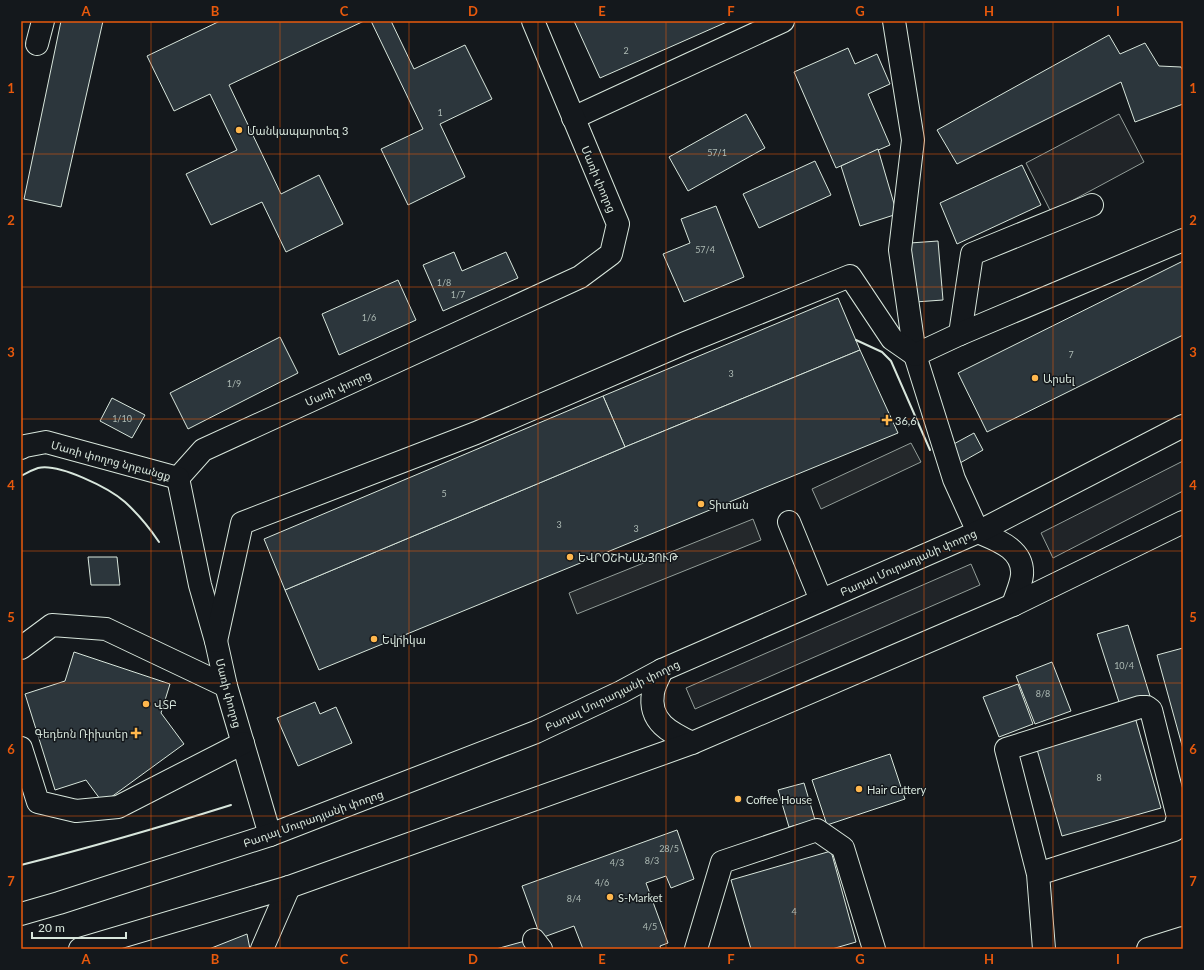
<svg xmlns="http://www.w3.org/2000/svg" width="1204" height="970" viewBox="0 0 1204 970" font-family="Lato,'Noto Sans Armenian',sans-serif">
  <style>
    .green { fill: #202428; stroke: #939e99 }
    .parking { fill: #24282b; stroke: #939e99 }
    .building { fill: #2c363c; stroke: #d8e6dc }
    .lines { fill: none; stroke-linecap: round; stroke-linejoin: round }
    .minor-casing { stroke: #d8e6dc; stroke-width: 24 }
    .major-casing { stroke: #d8e6dc; stroke-width: 24 }
    .minor { stroke: #14181c; stroke-width: 22 }
    .major { stroke: #14181c; stroke-width: 22 }
    .wall { stroke: #d8e6dc; stroke-width: 2 }
    .grid { fill: none; stroke: #e8590c; stroke-width: 1; stroke-opacity: 0.55 }
    .poi-dot { fill: #ffb74d; stroke: #14181c; stroke-width: 1.5 }
    .labels { text-anchor: middle; dominant-baseline: central; stroke-width: 3; stroke-linejoin: round; paint-order: stroke }
    .number-label { font-size: 9px; fill: #adbab4 }
    .poi-label { font-size: 11px; fill: #d8e6dc; stroke: #14181c; text-anchor: start }
    .street-label { font-size: 11px; fill: #d8e6dc; stroke: #14181c }
    .neatline { fill: none; stroke: #e8590c; stroke-width: 1.5 }
    .grid-label { font-size: 13px; text-anchor: middle; font-weight: bold; fill: #e8590c }
  </style>
  <rect width="100%" height="100%" fill="#14181c"/>
  <g class="green">
    <path d="M 1119,114 L 1144,162 L 1051,212 L 1026,163 Z"/>
    <path d="M 1183,461 L 1183,491 L 1053,558 L 1041,533 Z"/>
    <path d="M 971,564 L 980,585 L 695,709 L 686,688 Z"/>
  </g>
  <g class="parking">
    <path d="M 911,443 L 921,462 L 821,509 L 812,489 Z"/>
    <path d="M 753,519 L 761,540 L 577,614 L 569,593 Z"/>
  </g>
  <g class="building">
    <path d="M 61,21 L 103,21 L 61,207 L 24,199 Z"/>
    <path d="M 220,21 L 364,21 L 229,85 L 281,194 L 319,175 L 343,224 L 286,252 L 262,202 L 211,225 L 186,174 L 237,150 L 210,94 L 174,111 L 147,56 Z"/>
    <path d="M 371,21 L 391,21 L 414,69 L 465,45 L 492,99 L 440,124 L 465,177 L 408,205 L 381,149 L 423,129 Z"/>
    <path d="M 574,21 L 729,21 L 600,78 Z"/>
    <path d="M 1109,35 L 1120,54 L 1145,43 L 1159,66 L 1181,67 L 1183,71 L 1183,104 L 1135,122 L 1121,82 L 957,164 L 937,130 Z"/>
    <path d="M 848,48 L 855,64 L 877,54 L 890,84 L 868,94 L 890,145 L 836,168 L 794,72 Z"/>
    <path d="M 746,114 L 765,148 L 688,191 L 669,157 Z"/>
    <path d="M 878,149 L 897,214 L 860,226 L 841,166 Z"/>
    <path d="M 815,161 L 831,195 L 759,228 L 743,194 Z"/>
    <path d="M 1022,165 L 1041,205 L 957,244 L 940,203 Z"/>
    <path d="M 716,206 L 744,277 L 684,302 L 663,254 L 690,243 L 681,219 Z"/>
    <path d="M 938,241 L 943,300 L 915,302 L 910,243 Z"/>
    <path d="M 454,252 L 462,271 L 506,252 L 518,278 L 443,311 L 423,265 Z"/>
    <path d="M 1183,261 L 1183,335 L 987,432 L 958,373 Z"/>
    <path d="M 398,280 L 416,320 L 339,355 L 322,314 Z"/>
    <path d="M 838,298 L 860,350 L 625,447 L 603,396 Z"/>
    <path d="M 280,337 L 298,373 L 188,429 L 170,393 Z"/>
    <path d="M 860,350 L 898,433 L 319,670 L 285,590 L 625,447 Z"/>
    <path d="M 603,396 L 625,447 L 285,590 L 264,539 Z"/>
    <path d="M 112,398 L 145,415 L 132,438 L 100,421 Z"/>
    <path d="M 974,433 L 983,450 L 960,463 L 950,446 Z"/>
    <path d="M 88,557 L 117,557 L 120,585 L 91,585 Z"/>
    <path d="M 1128,625 L 1150,696 L 1120,705 L 1097,634 Z"/>
    <path d="M 1183,648 L 1183,749 L 1157,655 Z"/>
    <path d="M 74,652 L 170,684 L 161,713 L 184,744 L 103,803 L 86,780 L 55,790 L 25,694 L 65,681 Z"/>
    <path d="M 1052,662 L 1071,711 L 1035,724 L 1016,676 Z"/>
    <path d="M 1018,684 L 1033,724 L 999,737 L 983,697 Z"/>
    <path d="M 315,702 L 320,714 L 336,707 L 352,743 L 298,766 L 277,718 Z"/>
    <path d="M 1135,717 L 1161,808 L 1062,836 L 1036,746 Z"/>
    <path d="M 890,754 L 905,799 L 827,825 L 812,780 Z"/>
    <path d="M 804,783 L 815,820 L 789,827 L 778,790 Z"/>
    <path d="M 677,830 L 694,879 L 671,888 L 666,876 L 646,883 L 668,943 L 660,946 L 661,949 L 583,949 L 574,926 L 541,938 L 522,886 Z"/>
    <path d="M 831,851 L 856,942 L 832,949 L 751,949 L 731,880 Z"/>
    <path d="M 247,934 L 250,949 L 209,949 Z"/>
    <path d="M 525,941 L 527,949 L 496,949 Z"/>
  </g>
  <g class="lines">
    <defs>
      <g id="minor">
        <path d="M 894,21 L 913,140 L 900,250 L 915,355 L 954,479 L 978,532"/>
        <path d="M 37,44 L 43,21"/>
        <path d="M 573,118 L 783,21"/>
        <path d="M 960,334 L 972,254 L 1092,205"/>
        <path d="M 21,448 L 25,446 L 46,442 L 178,478"/>
        <path d="M 178,478 L 203,450 L 580,277 L 611,254 L 618,224 L 533,21"/>
        <path d="M 178,478 L 200,585 L 216,641 L 226,686 L 270,835"/>
        <path d="M 789,522 L 821,600"/>
        <path d="M 216,641 L 242,523 L 476,433 L 685,343 L 850,276 L 892,339 L 915,355 L 960,334 L 1183,240"/>
        <path d="M 21,648 L 52,625 L 106,629 L 226,686"/>
        <path d="M 21,748 L 38,802 L 76,811 L 118,807 L 243,743"/>
        <path d="M 1038,874 L 1174,830 L 1178,817 L 1151,710 L 1147,707 L 1140,707 L 1006,749 L 1038,874 L 1044,949"/>
        <path d="M 534,940 L 541,949"/>
        <path d="M 262,949 L 289,887"/>
        <path d="M 696,949 L 722,862 L 817,830 L 843,848 L 874,949"/>
        <path d="M 1148,949 L 1183,938"/>
      </g>
      <g id="major">
        <path d="M 978,532 C 997,540 1024,549 1022,575 C 1021,585 1016,595 1013,605"/>
        <path d="M 662,670 C 659,677 654,685 653,693 C 648,722 671,733 692,743"/>
        <path d="M 21,914 L 59,903 L 270,835 L 536,732 L 621,692 L 662,670 L 978,532 L 1183,426"/>
        <path d="M 80,949 L 289,887 L 692,743 L 1013,605 L 1183,522"/>
      </g>
    </defs>
    <use href="#minor" class="minor-casing"/>
    <use href="#major" class="major-casing"/>
    <use href="#minor" class="minor"/>
    <use href="#major" class="major"/>
    <g class="wall">
      <path d="M 856,340 L 882,352 L 891,361 L 930,450"/>
      <path d="M 21,476 C 26,473 32,470 38,468 C 59,463 109,488 125,502 C 138,514 149,527 159,542"/>
      <path d="M 21,865 C 92,847 161,827 231,805"/>
    </g>
  </g>
  <path class="grid" d="M 151,21 L 151,949M 280,21 L 280,949M 409,21 L 409,949M 538,21 L 538,949M 666,21 L 666,949M 795,21 L 795,949M 924,21 L 924,949M 1053,21 L 1053,949M 21,154 L 1183,154M 21,287 L 1183,287M 21,419 L 1183,419M 21,551 L 1183,551M 21,683 L 1183,683M 21,816 L 1183,816"/>
  <g class="poi-dot">
    <circle cx="239" cy="130" r="4"/>
    <circle cx="1035" cy="378" r="4"/>
    <path d="M885 414h4v4h4v4h-4v4h-4v-4h-4v-4h4z"/>
    <circle cx="701" cy="504" r="4"/>
    <circle cx="570" cy="557" r="4"/>
    <circle cx="374" cy="639" r="4"/>
    <circle cx="146" cy="704" r="4"/>
    <path d="M134 727h4v4h4v4h-4v4h-4v-4h-4v-4h4z"/>
    <circle cx="859" cy="789" r="4"/>
    <circle cx="738" cy="799" r="4"/>
    <circle cx="610" cy="897" r="4"/>
  </g>
  <g class="labels">
    <g class="number-label">
      <text x="626" y="50">2</text>
      <text x="440" y="112">1</text>
      <text x="717" y="152">57/1</text>
      <text x="705" y="249">57/4</text>
      <text x="444" y="282">1/8</text>
      <text x="458" y="294">1/7</text>
      <text x="369" y="317">1/6</text>
      <text x="1071" y="354">7</text>
      <text x="731" y="373">3</text>
      <text x="234" y="383">1/9</text>
      <text x="122" y="418">1/10</text>
      <text x="444" y="493">5</text>
      <text x="559" y="524">3</text>
      <text x="636" y="528">3</text>
      <text x="1124" y="665">10/4</text>
      <text x="1043" y="693">8/8</text>
      <text x="1099" y="777">8</text>
      <text x="669" y="848">28/5</text>
      <text x="652" y="860">8/3</text>
      <text x="617" y="862">4/3</text>
      <text x="602" y="882">4/6</text>
      <text x="574" y="898">8/4</text>
      <text x="794" y="911">4</text>
      <text x="650" y="926">4/5</text>
    </g>
    <g class="poi-label">
      <text x="247" y="130">Մանկապարտեզ 3</text>
      <text x="1043" y="378">Արսել</text>
      <text x="895" y="420">36,6</text>
      <text x="709" y="504">Տիտան</text>
      <text x="578" y="557">ԵՎՐՕՇԻՆԱՆՅՈՒԹ</text>
      <text x="382" y="639">Եվրիկա</text>
      <text x="154" y="704">ՎՏԲ</text>
      <text x="128" y="733" text-anchor="end">Գեդեոն Ռիխտեր</text>
      <text x="867" y="789">Hair Cuttery</text>
      <text x="746" y="799">Coffee House</text>
      <text x="618" y="897">S-Market</text>
    </g>
    <g class="street-label">
      <text transform="translate(599 179) rotate(67)">Մառի փողոց</text>
      <text transform="translate(338 388) rotate(-24)">Մառի փողոց</text>
      <text transform="translate(111 460) rotate(15)">Մառի փողոց նրբանցք</text>
      <text transform="translate(908 562) rotate(-24)">Բադալ Մուրադյանի փողոց</text>
      <text transform="translate(229 693) rotate(75)">Մառի փողոց</text>
      <text transform="translate(612 695) rotate(-26)">Բադալ Մուրադյանի փողոց</text>
      <text transform="translate(313 818) rotate(-20)">Բադալ Մուրադյանի փողոց</text>
    </g>
  </g>
  <rect width="1204" height="970" fill="none" stroke="#14181c" stroke-width="44"/>
  <path d="M32 932v6h94v-6" fill="none" stroke="#d8e6dc" stroke-width="2"/>
  <text x="38" y="932" font-size="12" fill="#d8e6dc" stroke="#14181c" stroke-width="3" paint-order="stroke">20 m</text>
  <rect x="22" y="22" width="1160" height="926" class="neatline"/>
  <g class="grid-label">
    <text x="86" y="16">A</text>
    <text x="215" y="16">B</text>
    <text x="344" y="16">C</text>
    <text x="473" y="16">D</text>
    <text x="602" y="16">E</text>
    <text x="731" y="16">F</text>
    <text x="860" y="16">G</text>
    <text x="989" y="16">H</text>
    <text x="1118" y="16">I</text>
    <text x="11" y="93">1</text>
    <text x="1193" y="93">1</text>
    <text x="11" y="225">2</text>
    <text x="1193" y="225">2</text>
    <text x="11" y="357">3</text>
    <text x="1193" y="357">3</text>
    <text x="11" y="490">4</text>
    <text x="1193" y="490">4</text>
    <text x="11" y="622">5</text>
    <text x="1193" y="622">5</text>
    <text x="11" y="754">6</text>
    <text x="1193" y="754">6</text>
    <text x="11" y="886">7</text>
    <text x="1193" y="886">7</text>
    <text x="86" y="964">A</text>
    <text x="215" y="964">B</text>
    <text x="344" y="964">C</text>
    <text x="473" y="964">D</text>
    <text x="602" y="964">E</text>
    <text x="731" y="964">F</text>
    <text x="860" y="964">G</text>
    <text x="989" y="964">H</text>
    <text x="1118" y="964">I</text>
  </g>
</svg>
